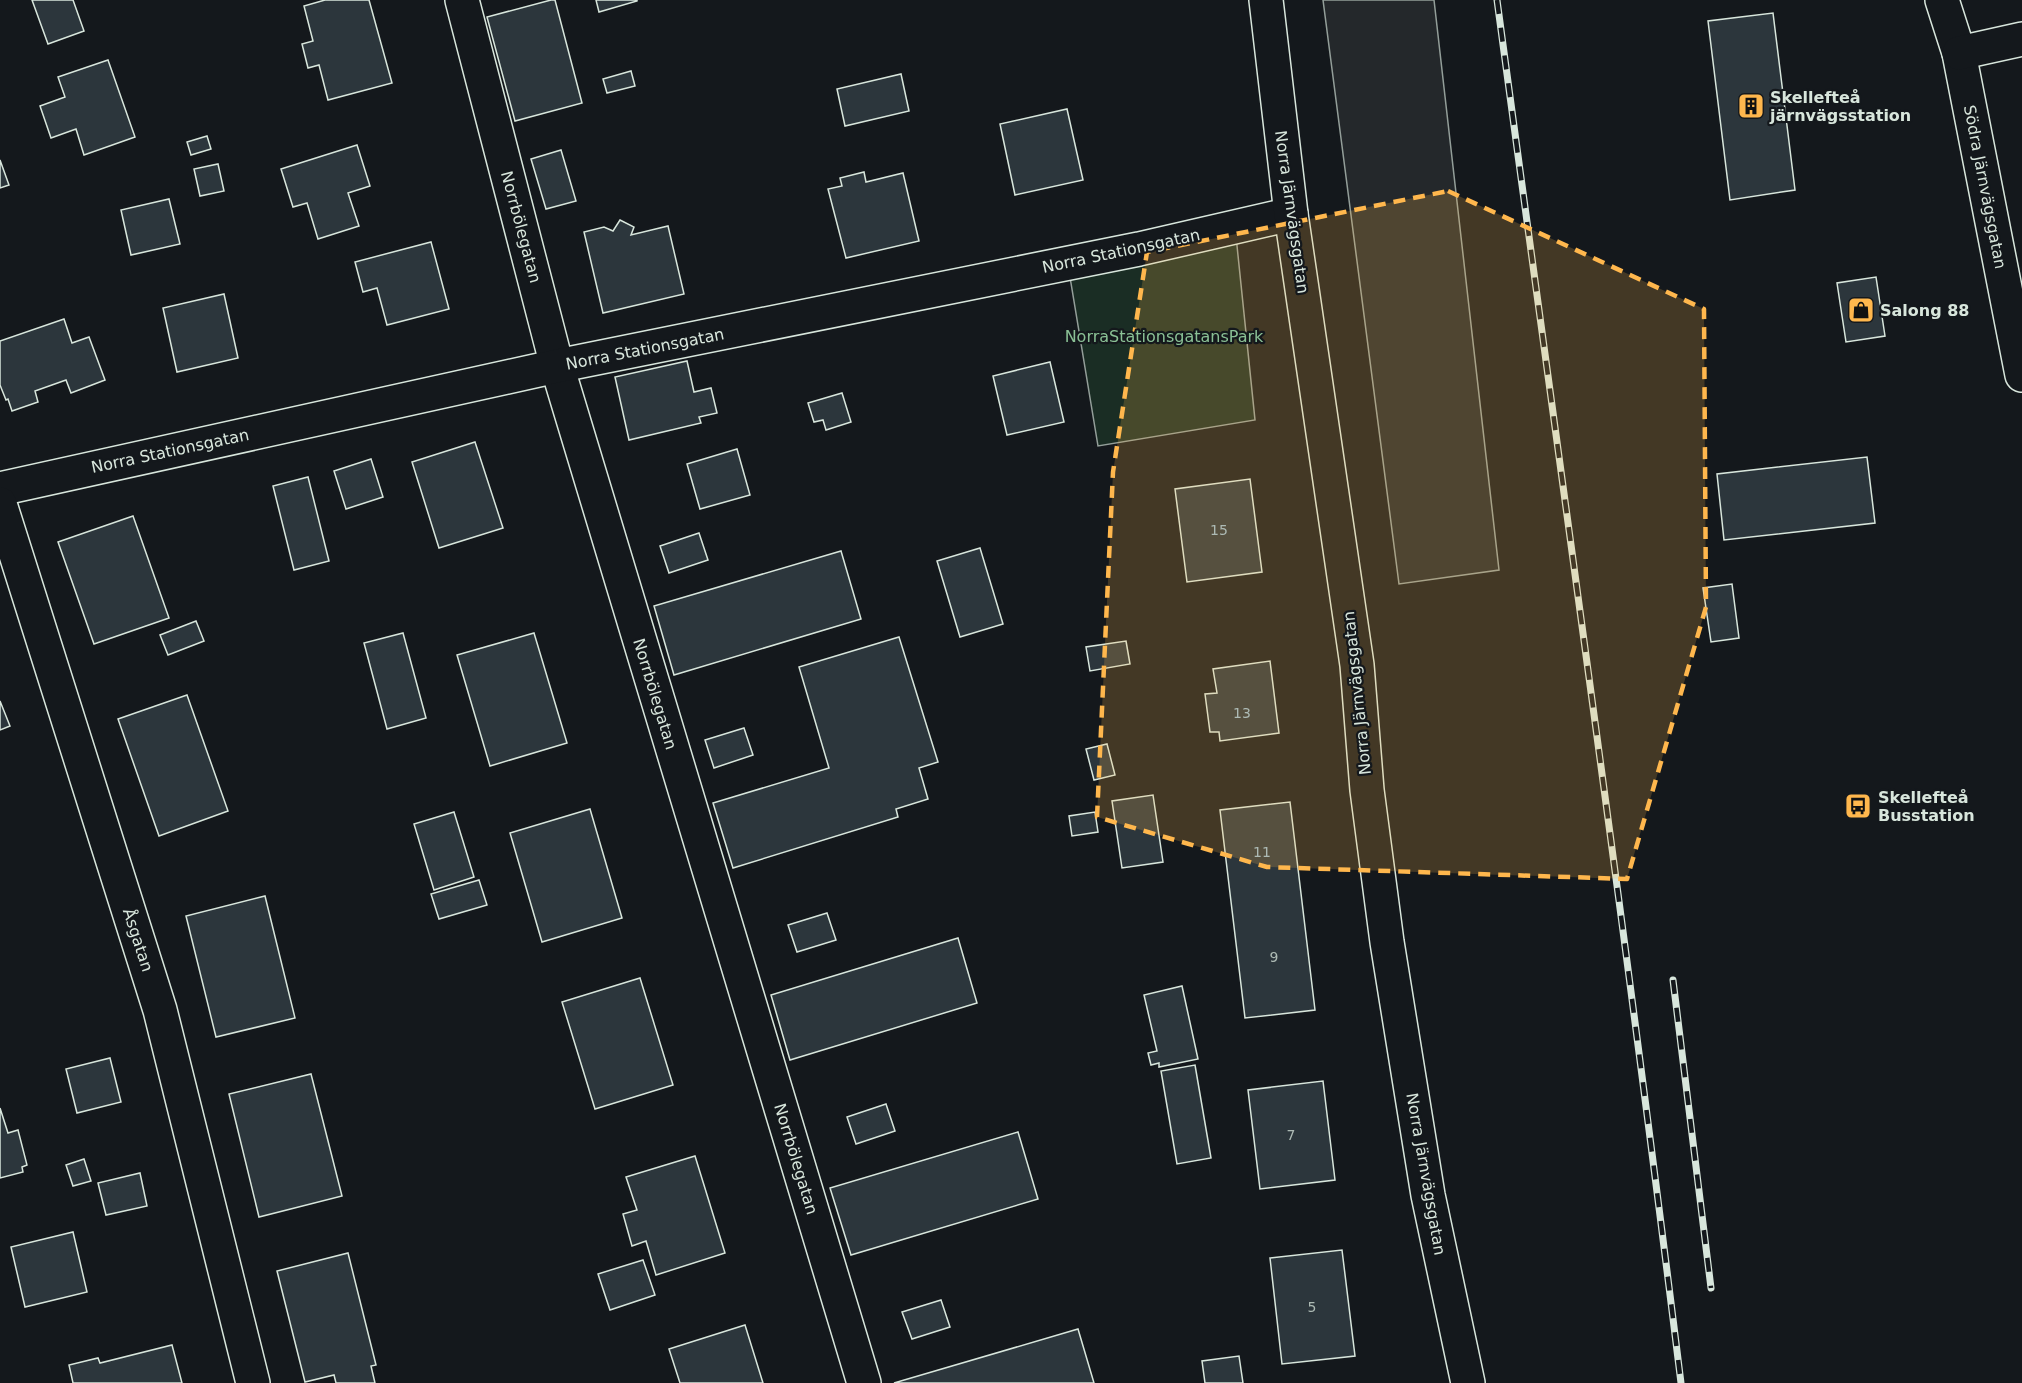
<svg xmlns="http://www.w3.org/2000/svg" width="2022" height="1383" viewBox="0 0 2022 1383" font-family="'DejaVu Sans',sans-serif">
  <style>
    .green { fill: #1a2d24; stroke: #939e99; stroke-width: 1.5 }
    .parking { fill: #24282b; stroke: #939e99; stroke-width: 1.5 }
    .building { fill: #2c363c; stroke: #d8e6dc; stroke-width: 1.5 }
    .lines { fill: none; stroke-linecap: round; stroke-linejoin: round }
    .street-casing { stroke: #d8e6dc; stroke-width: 36 }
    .primary-casing { stroke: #d8e6dc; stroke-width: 36 }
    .street { stroke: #14181c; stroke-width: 33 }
    .primary { stroke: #14181c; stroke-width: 33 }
    .rail-casing { stroke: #d8e6dc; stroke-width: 7 }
    .rail { stroke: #14181c; stroke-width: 4.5; stroke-dasharray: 14; stroke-linecap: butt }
    .marked { fill: #ffb74d; fill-opacity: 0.2; stroke: #ffb74d; stroke-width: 4.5; stroke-dasharray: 12 8; stroke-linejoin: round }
    .labels { text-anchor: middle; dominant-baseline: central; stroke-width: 4.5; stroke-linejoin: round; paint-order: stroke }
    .number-label { font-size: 14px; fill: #adbab4 }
    .poi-label { font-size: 16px; font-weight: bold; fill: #d8e6dc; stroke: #14181c; text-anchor: start }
    .street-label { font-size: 16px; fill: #d8e6dc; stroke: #14181c }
    .park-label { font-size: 16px; fill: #8ac095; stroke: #14181c }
  </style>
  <rect width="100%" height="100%" fill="#14181c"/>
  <path class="green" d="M 1236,236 L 1255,420 L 1098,446 L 1069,271 Z"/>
  <path class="parking" d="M 1323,0 L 1434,0 L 1499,570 L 1399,584 Z"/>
  <g class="building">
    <path d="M 32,0 L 73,0 L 84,31 L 48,44 Z"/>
    <path d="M 325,0 L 369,0 L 392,83 L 328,100 L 319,65 L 308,68 L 302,44 L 313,41 L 304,6 Z"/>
    <path d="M 551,0 L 555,0 L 582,103 L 515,121 L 487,17 Z"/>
    <path d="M 596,0 L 637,0 L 637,1 L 599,12 Z"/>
    <path d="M 1773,13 L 1795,190 L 1730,200 L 1708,21 Z"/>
    <path d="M 108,60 L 135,137 L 84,155 L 76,129 L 51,138 L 40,106 L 65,97 L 58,77 Z"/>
    <path d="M 631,71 L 635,86 L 607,93 L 603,79 Z"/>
    <path d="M 901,74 L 909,111 L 845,126 L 837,89 Z"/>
    <path d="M 1067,109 L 1083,180 L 1015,195 L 1000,124 Z"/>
    <path d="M 207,136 L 211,149 L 191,155 L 187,142 Z"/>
    <path d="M 357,145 L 370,186 L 348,193 L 359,226 L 318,239 L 307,203 L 293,207 L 281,169 Z"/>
    <path d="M 561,150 L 576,201 L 546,209 L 531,159 Z"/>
    <path d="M 0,160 L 9,185 L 0,188 Z"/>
    <path d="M 218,164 L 224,191 L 200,196 L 194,169 Z"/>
    <path d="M 864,172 L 866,182 L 903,173 L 919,241 L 846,258 L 828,189 L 842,186 L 840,178 Z"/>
    <path d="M 169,199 L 180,244 L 131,255 L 121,210 Z"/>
    <path d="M 620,220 L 634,227 L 631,235 L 668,226 L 684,294 L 603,313 L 584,232 L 604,227 L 613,231 Z"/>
    <path d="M 431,242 L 449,309 L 387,325 L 377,288 L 363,292 L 355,262 Z"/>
    <path d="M 1876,277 L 1885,336 L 1846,342 L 1837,283 Z"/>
    <path d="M 224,294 L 238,358 L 177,372 L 163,308 Z"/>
    <path d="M 64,319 L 72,343 L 89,337 L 105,380 L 71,393 L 66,380 L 35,391 L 38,402 L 12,411 L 8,399 L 6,400 L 0,385 L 0,341 Z"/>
    <path d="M 687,361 L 694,392 L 711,388 L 717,413 L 699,417 L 701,423 L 629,440 L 615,377 Z"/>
    <path d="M 1050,362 L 1064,422 L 1007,435 L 993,376 Z"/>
    <path d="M 842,393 L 851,422 L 826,430 L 823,420 L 814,422 L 808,403 Z"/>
    <path d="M 475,442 L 503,528 L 439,548 L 412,462 Z"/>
    <path d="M 737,449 L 750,495 L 700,509 L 687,464 Z"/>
    <path d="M 1867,457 L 1875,523 L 1724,540 L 1717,474 Z"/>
    <path d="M 371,459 L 383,497 L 346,509 L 334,471 Z"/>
    <path d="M 308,477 L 329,561 L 294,570 L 273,486 Z"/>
    <path d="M 1250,479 L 1262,572 L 1187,582 L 1175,489 Z"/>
    <path d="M 133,516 L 169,618 L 94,644 L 58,542 Z"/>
    <path d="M 699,533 L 708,560 L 669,573 L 660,546 Z"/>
    <path d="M 980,548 L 1003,624 L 960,637 L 937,561 Z"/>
    <path d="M 841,551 L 861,619 L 674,675 L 654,606 Z"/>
    <path d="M 1732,584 L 1739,638 L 1711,642 L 1703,588 Z"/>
    <path d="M 196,621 L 204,641 L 168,655 L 160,635 Z"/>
    <path d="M 403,633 L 426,718 L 387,729 L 364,643 Z"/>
    <path d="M 534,633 L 567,743 L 490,766 L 457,655 Z"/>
    <path d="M 899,637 L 938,762 L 919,768 L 928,799 L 896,809 L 898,817 L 733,868 L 713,803 L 829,768 L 799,667 Z"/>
    <path d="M 1126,641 L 1130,664 L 1090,671 L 1086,647 Z"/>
    <path d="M 1270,661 L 1279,733 L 1220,741 L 1219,732 L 1210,732 L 1205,694 L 1217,693 L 1213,669 Z"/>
    <path d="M 187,695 L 228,811 L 159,836 L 118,719 Z"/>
    <path d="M 0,701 L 10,726 L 0,730 Z"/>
    <path d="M 744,728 L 753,755 L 714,768 L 705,740 Z"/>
    <path d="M 1107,744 L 1115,775 L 1094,780 L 1086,749 Z"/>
    <path d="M 1153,795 L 1163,862 L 1122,868 L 1112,801 Z"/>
    <path d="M 1290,802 L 1315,1010 L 1245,1018 L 1220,810 Z"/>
    <path d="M 590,809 L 622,918 L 542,942 L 510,833 Z"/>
    <path d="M 454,812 L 474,877 L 434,890 L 414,824 Z"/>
    <path d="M 1095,812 L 1098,832 L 1072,836 L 1069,816 Z"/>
    <path d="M 479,880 L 487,905 L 439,919 L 431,894 Z"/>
    <path d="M 265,896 L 295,1018 L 216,1037 L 186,916 Z"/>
    <path d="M 827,913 L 836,940 L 797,952 L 788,925 Z"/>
    <path d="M 958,938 L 977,1003 L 790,1060 L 771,995 Z"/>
    <path d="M 640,978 L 673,1085 L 595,1109 L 562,1002 Z"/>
    <path d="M 1182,986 L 1198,1059 L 1159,1067 L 1159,1063 L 1151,1065 L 1148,1053 L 1157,1051 L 1144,995 Z"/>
    <path d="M 110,1058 L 121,1102 L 77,1113 L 66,1069 Z"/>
    <path d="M 1195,1065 L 1211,1158 L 1177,1164 L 1161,1071 Z"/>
    <path d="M 311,1074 L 342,1196 L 259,1217 L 229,1094 Z"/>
    <path d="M 1323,1081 L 1335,1180 L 1260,1189 L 1248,1090 Z"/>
    <path d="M 886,1104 L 895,1131 L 856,1144 L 847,1117 Z"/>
    <path d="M 0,1108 L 8,1133 L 18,1130 L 27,1165 L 22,1167 L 23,1172 L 0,1178 Z"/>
    <path d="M 1018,1132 L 1038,1199 L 851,1255 L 830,1188 Z"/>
    <path d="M 695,1156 L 725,1253 L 656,1275 L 646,1241 L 632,1246 L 623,1214 L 637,1210 L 626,1177 Z"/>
    <path d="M 84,1159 L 91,1181 L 73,1186 L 66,1165 Z"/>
    <path d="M 140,1173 L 147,1206 L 106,1215 L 98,1183 Z"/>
    <path d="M 73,1232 L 87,1292 L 25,1307 L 11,1247 Z"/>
    <path d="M 1342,1250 L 1355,1356 L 1282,1364 L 1270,1258 Z"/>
    <path d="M 348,1253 L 376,1365 L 371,1366 L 375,1383 L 336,1383 L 334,1375 L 305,1382 L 277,1271 Z"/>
    <path d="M 643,1260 L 655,1295 L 610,1310 L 598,1274 Z"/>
    <path d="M 941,1300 L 950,1327 L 912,1339 L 902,1312 Z"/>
    <path d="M 745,1325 L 763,1383 L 680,1383 L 669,1349 Z"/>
    <path d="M 1078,1329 L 1094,1383 L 894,1383 Z"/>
    <path d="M 172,1345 L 182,1383 L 73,1383 L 69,1365 L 98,1358 L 100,1363 Z"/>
    <path d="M 1239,1356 L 1243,1383 L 1205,1383 L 1202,1361 Z"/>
  </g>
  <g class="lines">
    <defs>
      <g id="street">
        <path d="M 462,0 L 557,366 L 864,1383"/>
        <path d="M 1942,0 L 1959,53 L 2022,375"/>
        <path d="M 1959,53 L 2022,39"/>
        <path d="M 0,489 L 557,366 L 1139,249 L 1291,214"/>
        <path d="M 0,504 L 160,1010 L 253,1383"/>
      </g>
      <path id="primary" d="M 1266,0 L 1291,214 L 1357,665 L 1367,790 L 1387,942 L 1428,1195 L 1468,1383"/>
    </defs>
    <use href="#street" class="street-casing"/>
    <use href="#primary" class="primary-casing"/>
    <use href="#street" class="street"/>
    <use href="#primary" class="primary"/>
    <defs>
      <g id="rail">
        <path d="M 1497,0 C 1559,461 1624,921 1681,1383"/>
        <path d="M 1673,980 L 1711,1288"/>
      </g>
    </defs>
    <use href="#rail" class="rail-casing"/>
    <use href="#rail" class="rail"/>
  </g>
  <path class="marked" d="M 1448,191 L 1704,309 L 1706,607 L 1627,879 L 1267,867 L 1097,817 L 1113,472 L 1147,252 Z"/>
  <defs>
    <symbol id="building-square" viewBox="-11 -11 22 22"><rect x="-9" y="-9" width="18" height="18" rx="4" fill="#ffb74d" stroke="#14181c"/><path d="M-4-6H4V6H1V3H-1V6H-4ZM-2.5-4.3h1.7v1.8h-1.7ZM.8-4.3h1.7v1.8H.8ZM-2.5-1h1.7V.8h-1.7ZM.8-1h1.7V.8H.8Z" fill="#111"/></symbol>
    <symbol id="shop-square" viewBox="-11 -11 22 22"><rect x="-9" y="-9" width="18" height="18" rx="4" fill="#ffb74d" stroke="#14181c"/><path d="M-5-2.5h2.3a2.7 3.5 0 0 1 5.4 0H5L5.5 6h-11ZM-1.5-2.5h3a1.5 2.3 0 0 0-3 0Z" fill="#111"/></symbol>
    <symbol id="bus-square" viewBox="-11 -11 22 22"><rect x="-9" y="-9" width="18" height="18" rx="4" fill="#ffb74d" stroke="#14181c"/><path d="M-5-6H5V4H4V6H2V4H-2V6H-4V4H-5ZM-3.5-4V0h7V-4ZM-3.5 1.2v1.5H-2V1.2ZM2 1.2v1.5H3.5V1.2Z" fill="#111"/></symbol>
  </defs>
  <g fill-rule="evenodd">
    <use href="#building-square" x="1736" y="91" width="30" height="30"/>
    <use href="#shop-square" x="1846" y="295" width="30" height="30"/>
    <use href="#bus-square" x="1843" y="791" width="30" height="30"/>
  </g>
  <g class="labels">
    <g class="number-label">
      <text x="1219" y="530">15</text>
      <text x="1242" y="713">13</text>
      <text x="1262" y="852">11</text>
      <text x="1274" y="957">9</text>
      <text x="1291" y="1135">7</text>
      <text x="1312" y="1307">5</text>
    </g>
    <g class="poi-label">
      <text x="1770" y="97">Skellefteå<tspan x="1770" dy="18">järnvägsstation</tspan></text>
      <text x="1880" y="310">Salong 88</text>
      <text x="1878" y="797">Skellefteå<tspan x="1878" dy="18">Busstation</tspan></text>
    </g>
    <g class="street-label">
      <text transform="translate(1985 187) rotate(79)">Södra Järnvägsgatan</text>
      <text transform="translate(1292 212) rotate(82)">Norra Järnvägsgatan</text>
      <text transform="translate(521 227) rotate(75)">Norrbölegatan</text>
      <text transform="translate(1121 251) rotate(-12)">Norra Stationsgatan</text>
      <text transform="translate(645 349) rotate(-11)">Norra Stationsgatan</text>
      <text transform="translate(170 451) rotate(-12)">Norra Stationsgatan</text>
      <text transform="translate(1357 693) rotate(-96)">Norra Järnvägsgatan</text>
      <text transform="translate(655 694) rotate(73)">Norrbölegatan</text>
      <text transform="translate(138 940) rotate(72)">Åsgatan</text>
      <text transform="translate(796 1159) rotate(73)">Norrbölegatan</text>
      <text transform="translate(1426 1174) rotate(80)">Norra Järnvägsgatan</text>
    </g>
    <g class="park-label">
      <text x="1164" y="336">NorraStationsgatansPark</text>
    </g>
  </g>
</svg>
